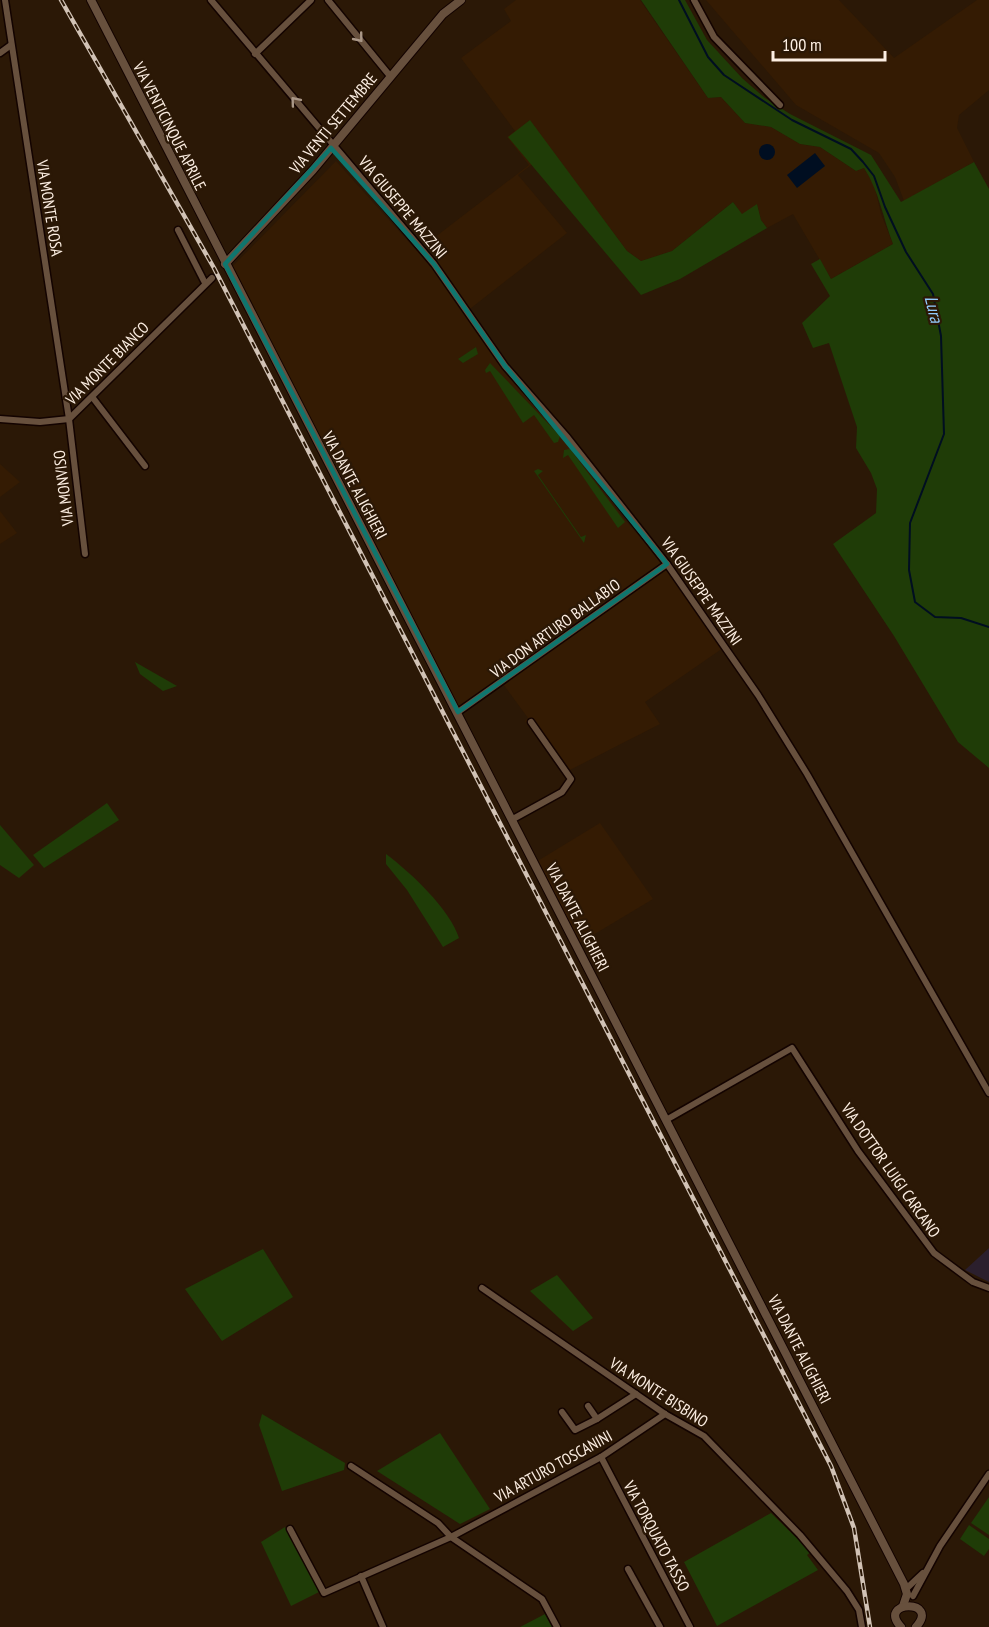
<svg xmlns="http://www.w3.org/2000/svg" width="989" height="1627" viewBox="0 0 989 1627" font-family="'PT Sans Narrow',sans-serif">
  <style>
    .built { fill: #341b03 }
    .education { fill: #2b1f2d }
    .green { fill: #1f3c07 }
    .water { fill: #000e21 }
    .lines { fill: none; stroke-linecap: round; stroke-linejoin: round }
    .stream { stroke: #000e21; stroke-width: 2 }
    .minor-casing { stroke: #130300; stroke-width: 9 }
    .tertiary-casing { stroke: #130300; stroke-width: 10 }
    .minor { stroke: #67503d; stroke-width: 6 }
    .tertiary { stroke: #67503d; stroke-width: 8 }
    .rail-casing { stroke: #d1c2b5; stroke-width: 4.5 }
    .rail { stroke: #2b1806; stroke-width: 2; stroke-dasharray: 7; stroke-linecap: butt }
    .oneway { stroke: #aa9787 }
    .marked { fill: none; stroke: #0f766e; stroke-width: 4.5; stroke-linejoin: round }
    .labels { text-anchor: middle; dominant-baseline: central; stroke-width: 4.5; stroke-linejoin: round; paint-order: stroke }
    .street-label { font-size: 16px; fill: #fceee2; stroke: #2b1806 }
    .water-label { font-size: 18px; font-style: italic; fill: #92cafc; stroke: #2b1806 }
  </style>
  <rect width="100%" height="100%" fill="#2b1806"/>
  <g class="built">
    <path d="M 516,0 L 640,0 L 708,98 L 721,97 L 745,123 L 771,127 L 800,144 L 820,147 L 856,171 L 864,168 L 874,184 L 881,214 L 893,244 L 831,279 L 793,214 L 767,228 L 761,220 L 757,205 L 742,215 L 733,202 L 672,251 L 641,261 L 627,251 L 551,150 L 518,175 L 567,233 L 466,312 L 625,520 L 670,570 L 723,648 L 645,702 L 660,724 L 564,773 L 525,721 L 528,718 L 503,684 L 460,712 L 228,271 L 336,161 L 417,251 L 529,165 L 507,137 L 515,131 L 461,58 L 511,21 L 504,9 Z"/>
    <path d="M 706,0 L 839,0 L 894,58 L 977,0 L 989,0 L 989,90 L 959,115 L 957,128 L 974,162 L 904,201 L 895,177 L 879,153 L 796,105 Z"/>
    <path d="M 0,464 L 20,482 L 0,497 Z"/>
    <path d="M 0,511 L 17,533 L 0,544 Z"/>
    <path d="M 600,823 L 653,899 L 578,944 L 536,862 Z"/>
  </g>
  <path class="education" d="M 989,1248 L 989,1282 L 965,1270 Z"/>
  <g class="green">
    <path d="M 641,0 L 685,0 L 707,40 L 742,78 L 765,98 L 790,114 L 871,155 L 901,202 L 974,162 L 989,189 L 989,768 L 958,742 L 894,636 L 833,544 L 876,513 L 877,489 L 871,473 L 856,448 L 857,427 L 829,343 L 813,348 L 802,323 L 830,296 L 811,264 L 820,259 L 831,279 L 893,244 C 883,218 879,191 864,168 L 856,171 L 820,147 L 800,144 L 771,127 L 745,123 L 721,97 L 708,98 Z"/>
    <path d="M 530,120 L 627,251 L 641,261 L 672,251 L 733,202 L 742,214 L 757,204 L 761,220 L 767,228 L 680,279 L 641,295 L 508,137 Z"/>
    <path d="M 476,347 L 478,354 L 463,363 L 458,359 Z"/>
    <path d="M 490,363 L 560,436 L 558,442 L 554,443 L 534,415 L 523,423 L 490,371 L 486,373 L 485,370 Z"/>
    <path d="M 570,449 L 625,522 L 618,528 L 568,455 L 563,458 L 564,450 Z"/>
    <path d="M 538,469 L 543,471 L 538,475 L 581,537 L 586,535 L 584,543 L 534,471 Z"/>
    <path d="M 135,662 L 177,686 L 163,691 L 140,674 Z"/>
    <path d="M 107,803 L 119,820 L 44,868 L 33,855 Z"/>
    <path d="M 0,825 L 34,865 L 19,878 L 0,865 Z"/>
    <path d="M 386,854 C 410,872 450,909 459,938 L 443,947 L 407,890 L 386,864 Z"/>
    <path d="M 263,1249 L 293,1297 L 222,1341 L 185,1289 Z"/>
    <path d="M 557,1275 L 593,1318 L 573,1331 L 530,1291 Z"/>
    <path d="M 262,1414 L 345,1463 L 344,1470 L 282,1491 L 259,1425 Z"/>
    <path d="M 440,1433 L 490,1509 L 460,1524 L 377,1471 Z"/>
    <path d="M 989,1497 L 989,1535 L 971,1523 Z"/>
    <path d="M 771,1513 L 811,1552 L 807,1555 L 818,1570 L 717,1626 L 684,1562 Z"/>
    <path d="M 969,1525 L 989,1539 L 989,1549 L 984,1556 L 960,1539 Z"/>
    <path d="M 285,1527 L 319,1592 L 291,1606 L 261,1542 Z"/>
    <path d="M 545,1614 L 552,1627 L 520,1627 Z"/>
  </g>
  <g class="water">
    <circle cx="767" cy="152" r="8"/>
    <path d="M 815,153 L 825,166 L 797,188 L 787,175 Z"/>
  </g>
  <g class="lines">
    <path class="stream" d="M 679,0 L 708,57 L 724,75 L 792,120 L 851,149 L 863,162 L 874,176 L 885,207 L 906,252 L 933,294 L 941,336 L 944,434 L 910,523 L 909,570 L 915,602 L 935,617 L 961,618 L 989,627"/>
    <defs>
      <g id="minor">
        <path d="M 5,0 L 69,419 L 85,554"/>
        <path d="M 211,0 L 434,264 L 505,366 L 568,438 L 667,564 L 758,695 L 807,774 L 989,1093"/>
        <path d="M 328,0 L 390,76"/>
        <path d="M 694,0 L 714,37 L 780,105"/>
        <path d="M 0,53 L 11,45"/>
        <path d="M 255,54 L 311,0"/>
        <path d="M 178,230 L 205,283"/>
        <path d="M 93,398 L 145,466"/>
        <path d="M 0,419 L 40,422 L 69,419 L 212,278"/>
        <path d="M 458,712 L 667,564"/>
        <path d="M 513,819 L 562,792 L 571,779 L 531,722"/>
        <path d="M 666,1120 L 792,1048 L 858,1151 L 934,1253 L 973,1282 L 989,1288"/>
        <path d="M 482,1288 L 665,1414 L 704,1436 L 800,1535 L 847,1591 L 859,1610 L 862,1627"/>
        <path d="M 588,1406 L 597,1419 L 636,1394"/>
        <path d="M 562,1412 L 575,1430 L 597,1419"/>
        <path d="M 601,1457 L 690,1627"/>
        <path d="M 351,1466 L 438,1523 L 451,1537 L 542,1599 L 557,1627"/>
        <path d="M 290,1529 L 324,1593 L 451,1537 L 601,1457 L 665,1414"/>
        <path d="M 628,1569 L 660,1627"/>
        <path d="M 361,1576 L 383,1627"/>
        <path d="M 906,1589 L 923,1573"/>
        <path d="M 913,1596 L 940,1546 L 989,1474"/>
      </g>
      <g id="tertiary">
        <path d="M 91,0 L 904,1584 L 907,1594 L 903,1606"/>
        <path d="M 225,264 L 313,170 L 443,14 L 461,0"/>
        <path d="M 901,1627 C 876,1600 941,1599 916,1627"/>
      </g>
    </defs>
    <use href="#minor" class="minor-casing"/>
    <use href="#tertiary" class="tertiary-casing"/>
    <use href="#minor" class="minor"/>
    <use href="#tertiary" class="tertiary"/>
    <defs>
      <path id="rail" d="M 61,0 L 214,268 L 831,1466 L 854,1528 L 870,1627"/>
    </defs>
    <use href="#rail" class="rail-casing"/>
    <use href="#rail" class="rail"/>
  </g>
  <defs><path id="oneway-chevron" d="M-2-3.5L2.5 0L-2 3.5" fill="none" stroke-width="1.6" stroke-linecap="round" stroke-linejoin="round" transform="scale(1.5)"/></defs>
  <g class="oneway">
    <use href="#oneway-chevron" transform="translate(359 38) rotate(51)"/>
    <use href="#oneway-chevron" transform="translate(295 101) rotate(-130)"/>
  </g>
  <path class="marked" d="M 331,148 L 434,264 L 505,366 L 667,564 L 458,712 L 225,264 Z"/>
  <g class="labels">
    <g class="street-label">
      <text transform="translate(333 123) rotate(-50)">VIA VENTI SETTEMBRE</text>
      <text transform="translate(170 126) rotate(63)">VIA VENTICINQUE APRILE</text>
      <text transform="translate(403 207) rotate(50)">VIA GIUSEPPE MAZZINI</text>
      <text transform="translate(50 208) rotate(81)">VIA MONTE ROSA</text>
      <text transform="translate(107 363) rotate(-45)">VIA MONTE BIANCO</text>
      <text transform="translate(355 485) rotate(62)">VIA DANTE ALIGHIERI</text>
      <text transform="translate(63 488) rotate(-97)">VIA MONVISO</text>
      <text transform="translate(702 591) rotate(55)">VIA GIUSEPPE MAZZINI</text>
      <text transform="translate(555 628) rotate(-36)">VIA DON ARTURO BALLABIO</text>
      <text transform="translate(578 917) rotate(63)">VIA DANTE ALIGHIERI</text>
      <text transform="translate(891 1170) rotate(55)">VIA DOTTOR LUIGI CARCANO</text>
      <text transform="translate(800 1349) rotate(63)">VIA DANTE ALIGHIERI</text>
      <text transform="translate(659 1392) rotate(33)">VIA MONTE BISBINO</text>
      <text transform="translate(553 1466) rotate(-29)">VIA ARTURO TOSCANINI</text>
      <text transform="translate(657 1536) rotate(62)">VIA TORQUATO TASSO</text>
    </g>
    <g class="water-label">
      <text transform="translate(934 309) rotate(76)">Lura</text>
    </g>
  </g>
  <path d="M773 51v9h112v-9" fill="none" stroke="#fceee2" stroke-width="3"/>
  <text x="782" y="51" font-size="18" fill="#fceee2" stroke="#2b1806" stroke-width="4.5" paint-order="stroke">100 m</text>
</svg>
